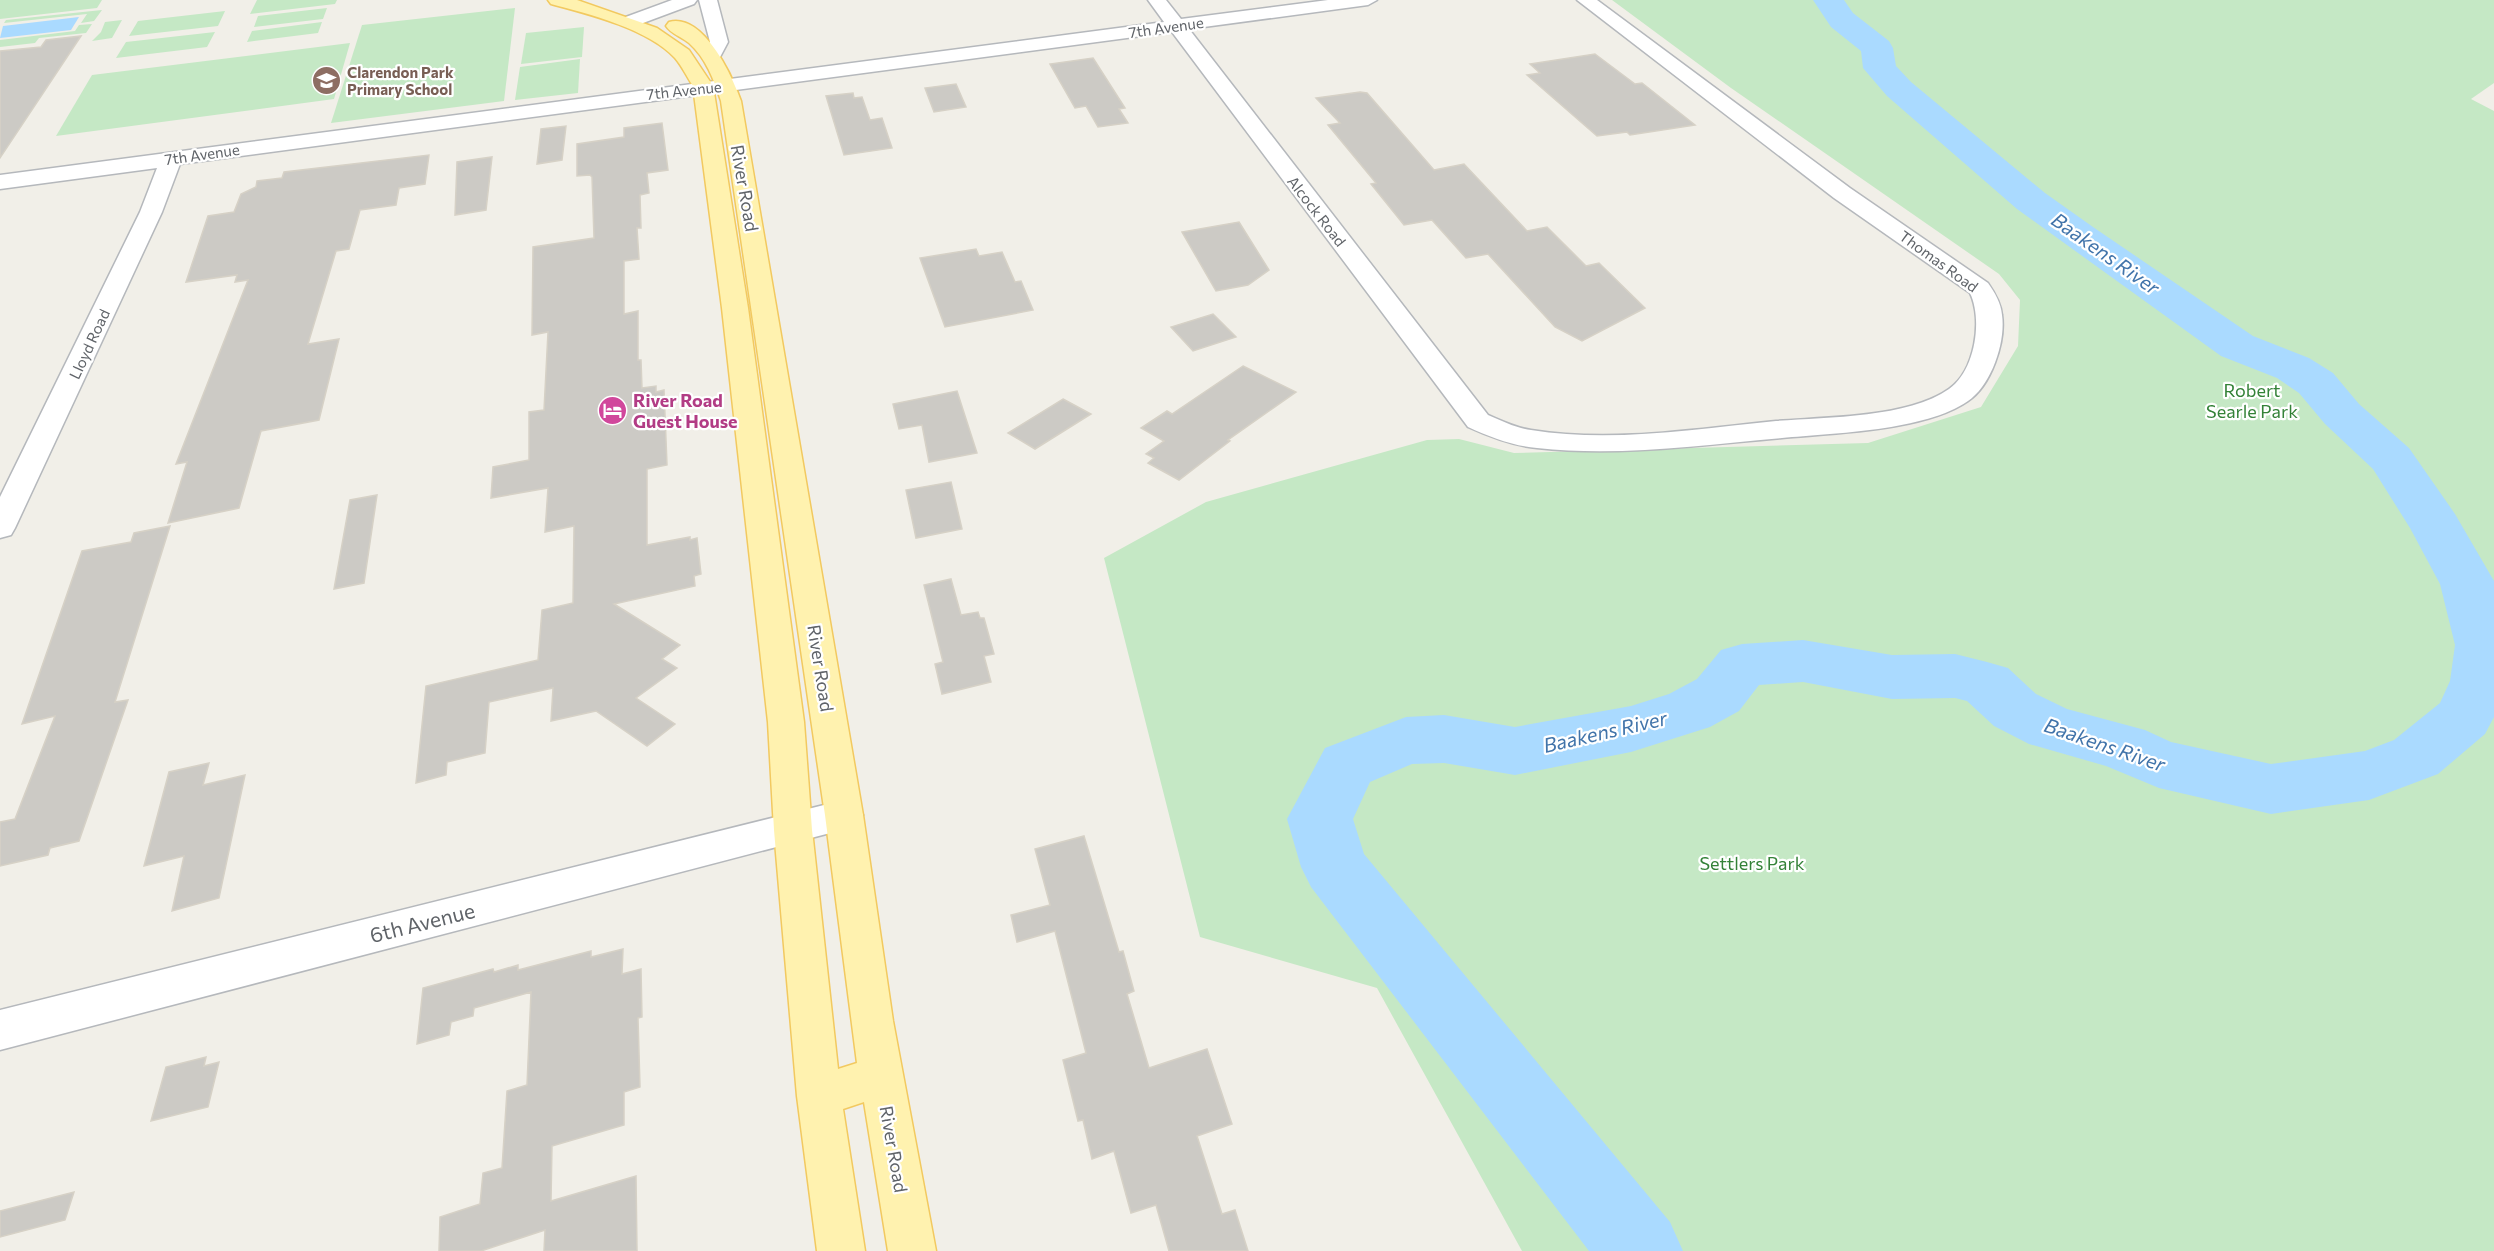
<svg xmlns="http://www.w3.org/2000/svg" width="2494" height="1251" viewBox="0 0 2494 1251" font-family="Commissioner,sans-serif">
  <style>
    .green { fill: #c5e8c5 }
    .water { fill: #aadaff }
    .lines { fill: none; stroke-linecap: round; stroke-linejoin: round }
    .river { fill: #aadaff; fill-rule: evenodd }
    .building { fill: #cccac5; stroke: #d6d1c6; stroke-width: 1.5 }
    .minor-casing { stroke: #b5b8bc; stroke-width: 3 }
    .major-casing { stroke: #f2c960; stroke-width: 3 }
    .minor { fill: #fff; fill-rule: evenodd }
    .major { fill: #fff2af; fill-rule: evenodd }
    .labels { text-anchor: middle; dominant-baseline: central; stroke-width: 4.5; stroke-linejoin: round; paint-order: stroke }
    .far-street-label { font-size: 15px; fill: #5f6368; stroke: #fff }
    .far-education-label { font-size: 15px; font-weight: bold; fill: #785e54; stroke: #fff; text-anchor: start }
    .street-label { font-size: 18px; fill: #5f6368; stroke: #fff }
    .park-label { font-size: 18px; fill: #348238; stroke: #fff }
    .hotel-label { font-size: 18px; font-weight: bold; fill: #b23c85; stroke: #fff; text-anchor: start }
    .water-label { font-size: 20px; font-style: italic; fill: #4174aa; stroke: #fff }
    .near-street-label { font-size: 21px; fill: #5f6368; stroke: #fff }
  </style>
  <rect width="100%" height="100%" fill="#f1efe8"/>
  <g class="green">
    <path d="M 0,0 L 102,0 L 97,8 L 0,19 Z"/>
    <path d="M 257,0 L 337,0 L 335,4 L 250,14 Z"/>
    <path d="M 1612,0 L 2494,0 L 2494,83 L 2471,99 L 2494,111 L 2494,1251 L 1522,1251 L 1377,988 L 1200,937 L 1104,558 L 1206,502 L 1427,440 L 1459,439 L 1514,453 L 1868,443 L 1981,407 L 2018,346 L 2020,300 L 1999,274 L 1731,88 Z"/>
    <path d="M 327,8 L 323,19 L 254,27 L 258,16 Z"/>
    <path d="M 515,8 L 504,101 L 331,123 L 362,25 Z"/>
    <path d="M 102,10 L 94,21 L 81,23 L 87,14 L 4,23 L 6,20 Z"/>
    <path d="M 225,11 L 218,26 L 129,36 L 138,21 Z"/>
    <path d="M 122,20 L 112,38 L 92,41 L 101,32 L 105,22 Z"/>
    <path d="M 322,22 L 318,33 L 247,42 L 252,31 Z"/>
    <path d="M 92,24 L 86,33 L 39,38 L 35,43 L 0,47 L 0,40 L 75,31 L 79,25 Z"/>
    <path d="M 584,27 L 582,57 L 521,64 L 526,33 Z"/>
    <path d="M 215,32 L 207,47 L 116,58 L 126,42 Z"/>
    <path d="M 350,43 L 334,99 L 56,136 L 92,75 Z"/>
    <path d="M 580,59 L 578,93 L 515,100 L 520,67 Z"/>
  </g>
  <path class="water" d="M 79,17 L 71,30 L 0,38 L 3,26 Z"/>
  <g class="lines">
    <path class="river" d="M 1813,0 L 1844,0 L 1853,13 L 1889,41 L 1893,48 L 1896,66 L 1911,82 L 2045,193 L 2093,227 L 2253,336 L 2309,358 L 2333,373 L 2359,404 L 2409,448 L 2455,514 L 2494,581 L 2494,717 L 2485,734 L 2438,774 L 2369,800 L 2271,814 L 2159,788 L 2106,766 L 2029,744 L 1994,726 L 1967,701 L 1955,698 L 1892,699 L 1803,682 L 1759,685 L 1739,711 L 1710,727 L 1631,752 L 1515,775 L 1444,763 L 1412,764 L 1370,782 L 1353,819 L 1364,854 L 1670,1222 L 1683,1251 L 1589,1251 L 1311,887 L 1301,867 L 1287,819 L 1325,748 L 1406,717 L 1444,715 L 1515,727 L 1631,706 L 1669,694 L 1697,679 L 1721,650 L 1742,644 L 1803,640 L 1892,655 L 1955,654 L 1987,662 L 2008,668 L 2036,694 L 2067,709 L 2145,730 L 2171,742 L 2271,764 L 2365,751 L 2394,740 L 2440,703 L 2450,681 L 2455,645 L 2440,584 L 2410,528 L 2373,469 L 2325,424 L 2299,393 L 2277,378 L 2221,356 L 2017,209 L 1887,96 L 1863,68 L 1861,51 L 1831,27 Z"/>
  </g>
  <g class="building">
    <path d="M 81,36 L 0,158 L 0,51 L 41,47 L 46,40 Z"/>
    <path d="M 1595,54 L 1635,84 L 1642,83 L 1695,125 L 1630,135 L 1627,132 L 1597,136 L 1527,75 L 1540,73 L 1530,64 Z"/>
    <path d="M 1093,58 L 1125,108 L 1119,109 L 1128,123 L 1098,127 L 1086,106 L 1075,108 L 1050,64 Z"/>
    <path d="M 956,84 L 966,107 L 934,112 L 925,88 Z"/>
    <path d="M 1360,92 L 1367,93 L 1434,170 L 1464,164 L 1527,231 L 1547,227 L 1586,266 L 1599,263 L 1645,308 L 1582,341 L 1555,327 L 1488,254 L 1466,258 L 1432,220 L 1404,225 L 1371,184 L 1376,183 L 1328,125 L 1340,123 L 1316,98 Z"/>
    <path d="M 853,93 L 854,98 L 862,97 L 870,120 L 882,118 L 892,148 L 844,155 L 826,96 Z"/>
    <path d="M 662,123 L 668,170 L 647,173 L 649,193 L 640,195 L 641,228 L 637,228 L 639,259 L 624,261 L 624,314 L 638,311 L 638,360 L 641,360 L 642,388 L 656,386 L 656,392 L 664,390 L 667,465 L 647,469 L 647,545 L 690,537 L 690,540 L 697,538 L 701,574 L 694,576 L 695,586 L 614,604 L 680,645 L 662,659 L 677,668 L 636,698 L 675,724 L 647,746 L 596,711 L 551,721 L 553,688 L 489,702 L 485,753 L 447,762 L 446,775 L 416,783 L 426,686 L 538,660 L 542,610 L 573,603 L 574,526 L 545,532 L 548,488 L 491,498 L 493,467 L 529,460 L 529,412 L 544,410 L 548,332 L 532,335 L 533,247 L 594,238 L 592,177 L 590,175 L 577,176 L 577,144 L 624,137 L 624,128 Z"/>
    <path d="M 566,126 L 562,160 L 537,164 L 541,129 Z"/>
    <path d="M 429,155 L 425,184 L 399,188 L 396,205 L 360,210 L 349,249 L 336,251 L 308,344 L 339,339 L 319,420 L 261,431 L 239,508 L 168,523 L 187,462 L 176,464 L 248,280 L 235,282 L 237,275 L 186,282 L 208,216 L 234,212 L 241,194 L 256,187 L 257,181 L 282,178 L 284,172 Z"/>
    <path d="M 492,157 L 486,210 L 455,215 L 457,162 Z"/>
    <path d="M 1239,222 L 1269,270 L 1248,285 L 1216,291 L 1182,232 Z"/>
    <path d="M 976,249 L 979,256 L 1002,252 L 1015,282 L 1021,281 L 1033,310 L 945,327 L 920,258 Z"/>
    <path d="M 1213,314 L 1236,337 L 1193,351 L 1171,327 Z"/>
    <path d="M 1243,366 L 1296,392 L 1228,440 L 1230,441 L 1179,480 L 1148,463 L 1154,458 L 1146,454 L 1164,441 L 1141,428 L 1167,411 L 1172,414 Z"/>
    <path d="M 957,391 L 977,453 L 929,462 L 922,425 L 899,429 L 893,404 Z"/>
    <path d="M 1063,399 L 1091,414 L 1035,449 L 1008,433 Z"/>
    <path d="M 951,482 L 962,529 L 916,538 L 906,490 Z"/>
    <path d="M 377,495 L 364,583 L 334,589 L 350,500 Z"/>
    <path d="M 170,526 L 115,702 L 128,700 L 79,841 L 50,848 L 48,855 L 0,866 L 0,822 L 15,819 L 55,716 L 22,724 L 82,551 L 131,542 L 134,533 Z"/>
    <path d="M 951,579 L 961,615 L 978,612 L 980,618 L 984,618 L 994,654 L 984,656 L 991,682 L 942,694 L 935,664 L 943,662 L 924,585 Z"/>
    <path d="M 209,763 L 203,785 L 245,775 L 219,898 L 172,911 L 184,856 L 144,866 L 169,772 Z"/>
    <path d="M 1084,836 L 1119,952 L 1123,951 L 1134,991 L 1127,994 L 1149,1068 L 1207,1049 L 1232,1124 L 1197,1136 L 1222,1214 L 1235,1210 L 1248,1251 L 1169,1251 L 1156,1205 L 1131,1213 L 1114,1151 L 1092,1159 L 1083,1120 L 1078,1121 L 1063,1060 L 1086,1053 L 1055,931 L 1017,942 L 1011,915 L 1050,905 L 1035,849 Z"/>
    <path d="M 623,949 L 622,974 L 641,969 L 642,1017 L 638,1018 L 640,1087 L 624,1092 L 624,1125 L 552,1146 L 551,1201 L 636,1176 L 637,1251 L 544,1251 L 545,1230 L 481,1251 L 439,1251 L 440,1217 L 480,1204 L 483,1173 L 502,1168 L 507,1091 L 527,1085 L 531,992 L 474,1008 L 473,1016 L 451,1022 L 449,1035 L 417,1044 L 423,988 L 493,969 L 494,972 L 518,965 L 518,970 L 591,951 L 591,957 Z"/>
    <path d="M 206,1057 L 204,1066 L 219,1062 L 208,1107 L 151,1121 L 166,1067 Z"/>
    <path d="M 74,1192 L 65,1220 L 0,1237 L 0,1211 Z"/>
  </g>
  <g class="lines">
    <defs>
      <g id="minor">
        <path d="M 672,0 L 697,0 L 694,4 L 635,26 L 629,27 L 620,22 L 623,18 Z"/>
        <path d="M 699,0 L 717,0 L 728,42 L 719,59 L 705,59 L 702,55 L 710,42 Z"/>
        <path d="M 1148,0 L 1166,0 L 1181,19 L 1328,0 L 1377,0 L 1368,5 L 1189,29 L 1488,415 C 1502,421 1516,428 1531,430 C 1611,443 1696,429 1776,421 C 1826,417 1908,418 1949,389 C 1975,371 1983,320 1970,293 L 1834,198 L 1577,0 L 1597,0 L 1850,188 L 1988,283 C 1995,293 2001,303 2002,315 C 2006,342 1991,386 1968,401 C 1925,431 1834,433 1782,438 C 1701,445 1619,457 1537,448 C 1513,446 1490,437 1468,427 L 1172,32 L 180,164 L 162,212 L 15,528 L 11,535 L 0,538 L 0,497 L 140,212 L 157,168 L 0,189 L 0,175 L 1164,22 Z"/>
        <path d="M 844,800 L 857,804 L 863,815 L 857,826 L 0,1050 L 0,1010 Z"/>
      </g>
      <path id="major" d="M 548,0 L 577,0 L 657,28 L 689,50 L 713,86 L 748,308 L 804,722 L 812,830 L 838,1069 L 857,1063 L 825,815 L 721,101 C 714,80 706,58 689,43 C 682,37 671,34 666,26 L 669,22 C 703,13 732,75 741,101 L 863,815 L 893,1021 L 936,1251 L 888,1251 L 864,1102 L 843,1109 L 865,1251 L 817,1251 L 797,1096 L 774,830 L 768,722 L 722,308 L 693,86 C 687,77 682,66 675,58 C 648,29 589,14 551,4 Z"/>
    </defs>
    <use href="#minor" class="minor-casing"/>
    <use href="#major" class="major-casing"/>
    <use href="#minor" class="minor"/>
    <use href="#major" class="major"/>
  </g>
  <defs>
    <symbol id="school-disc" viewBox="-11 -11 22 22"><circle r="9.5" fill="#8d6e63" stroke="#fff"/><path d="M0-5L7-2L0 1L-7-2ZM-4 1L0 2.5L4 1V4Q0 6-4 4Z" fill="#fff"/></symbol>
    <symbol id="hotel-disc" viewBox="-11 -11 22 22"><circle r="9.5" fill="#d1479c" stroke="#fff"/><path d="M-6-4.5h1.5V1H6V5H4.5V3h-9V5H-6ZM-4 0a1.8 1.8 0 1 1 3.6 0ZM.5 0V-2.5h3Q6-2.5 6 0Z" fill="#fff"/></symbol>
  </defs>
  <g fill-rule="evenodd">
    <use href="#school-disc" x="310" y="64" width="33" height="33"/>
    <use href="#hotel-disc" x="596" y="394" width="33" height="33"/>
  </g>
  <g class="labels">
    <g class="far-street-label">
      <text transform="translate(1166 27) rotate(-8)">7th Avenue</text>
      <text transform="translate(684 90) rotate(-6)">7th Avenue</text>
      <text transform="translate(202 154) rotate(-8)">7th Avenue</text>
      <text transform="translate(1317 211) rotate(52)">Alcock Road</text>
      <text transform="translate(1939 261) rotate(36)">Thomas Road</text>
      <text transform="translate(89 344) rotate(-65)">Lloyd Road</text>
    </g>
    <g class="far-education-label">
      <text x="347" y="72">Clarendon Park<tspan x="347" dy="17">Primary School</tspan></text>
    </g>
    <g class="street-label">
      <text transform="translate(745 188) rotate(80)">River Road</text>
      <text transform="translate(821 668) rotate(81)">River Road</text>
      <text transform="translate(894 1149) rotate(80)">River Road</text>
    </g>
    <g class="park-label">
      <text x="2252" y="390">Robert<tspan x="2252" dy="21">Searle Park</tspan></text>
      <text x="1752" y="863">Settlers Park</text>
    </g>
    <g class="hotel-label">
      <text x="633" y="400">River Road<tspan x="633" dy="21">Guest House</tspan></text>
    </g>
    <g class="water-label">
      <text transform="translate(2106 253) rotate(35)">Baakens River</text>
      <text transform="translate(1605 731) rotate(-13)">Baakens River</text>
      <text transform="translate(2105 744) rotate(19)">Baakens River</text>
    </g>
    <g class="near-street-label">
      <text transform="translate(422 922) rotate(-14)">6th Avenue</text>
    </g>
  </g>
</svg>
